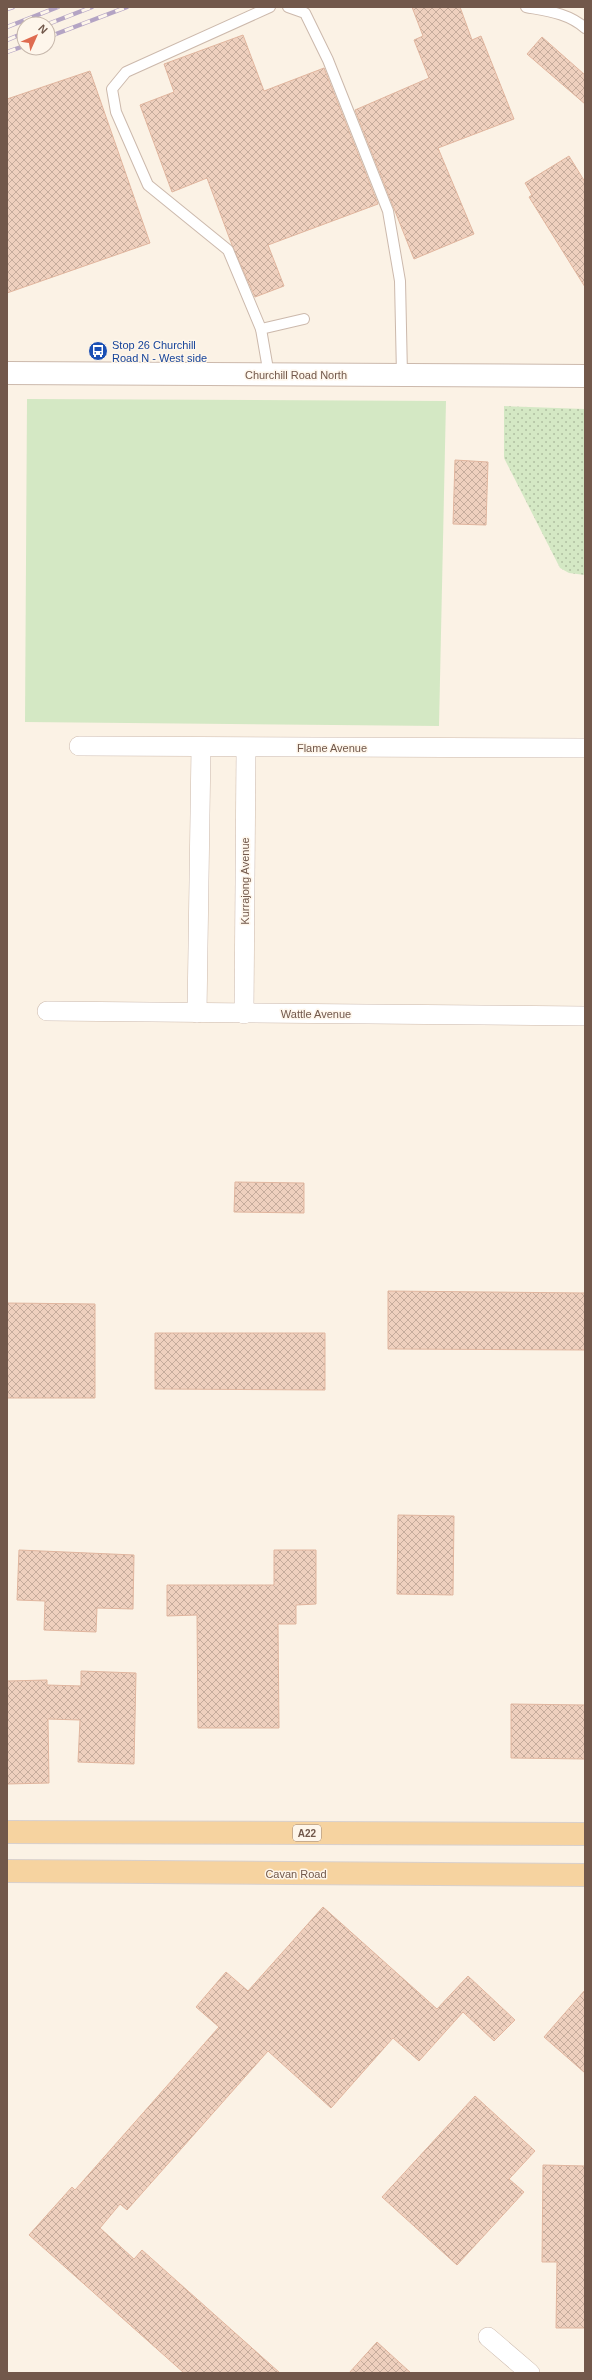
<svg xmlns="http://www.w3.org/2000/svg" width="592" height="2380" viewBox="0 0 592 2380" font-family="Helvetica,sans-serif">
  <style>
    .park { fill: url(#park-dots) }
    .pitch { fill: #d4e8c4 }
    .building { fill: url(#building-cross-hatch); stroke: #e1b69f }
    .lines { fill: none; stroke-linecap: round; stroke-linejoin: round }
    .service-casing { stroke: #ccb9ac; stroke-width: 12 }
    .minor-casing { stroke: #ccb9ac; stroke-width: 20 }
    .tertiary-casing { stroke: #ccb9ac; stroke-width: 24 }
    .primary-casing { stroke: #d8d0cd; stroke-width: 24 }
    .service { stroke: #fff; stroke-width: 10 }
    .minor { stroke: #fff; stroke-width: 19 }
    .tertiary { stroke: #fff; stroke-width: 22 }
    .primary { stroke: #f6d3a0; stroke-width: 22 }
    .rail-casing { stroke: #b4a4c4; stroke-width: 4.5 }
    .rail { stroke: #fef6eb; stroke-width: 3; stroke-dasharray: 9; stroke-linecap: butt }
    .labels { text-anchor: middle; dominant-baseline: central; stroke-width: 3; stroke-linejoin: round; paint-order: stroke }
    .shield { fill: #fef6eb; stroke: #9c877b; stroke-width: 1 }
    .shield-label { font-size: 10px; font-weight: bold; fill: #72584b }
    .transit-label { font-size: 11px; fill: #164399; stroke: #fef6eb; text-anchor: start }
    .street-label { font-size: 11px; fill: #72584b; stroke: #fef6eb }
  </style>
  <defs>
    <pattern id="park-dots" width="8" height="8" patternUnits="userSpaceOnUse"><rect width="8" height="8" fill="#d4e8c4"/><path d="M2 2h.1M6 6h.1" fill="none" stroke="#b0bfa1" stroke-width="1.8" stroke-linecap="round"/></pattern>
    <pattern id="building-cross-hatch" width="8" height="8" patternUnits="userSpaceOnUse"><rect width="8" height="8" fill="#efd0be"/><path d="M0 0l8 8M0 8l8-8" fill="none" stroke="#c6ac9c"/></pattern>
  </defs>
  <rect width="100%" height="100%" fill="#fbf2e5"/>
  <path class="park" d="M 504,406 L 585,409 L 585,575 L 569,573 L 560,568 L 504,458 Z"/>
  <path class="pitch" d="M 27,399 L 446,401 L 439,726 L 25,722 Z"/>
  <g class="building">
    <path d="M 412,7 L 460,7 L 472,40 L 481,36 L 514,119 L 438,148 L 474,234 L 414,259 L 355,110 L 429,78 L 414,40 L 423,36 Z"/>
    <path d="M 243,35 L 264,91 L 324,68 L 378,204 L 268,245 L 284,286 L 255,297 L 232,245 L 207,178 L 172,192 L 140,105 L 174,92 L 164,64 Z"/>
    <path d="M 542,37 L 585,75 L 585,104 L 527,54 Z"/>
    <path d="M 90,71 L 150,243 L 7,293 L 7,99 Z"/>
    <path d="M 569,156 L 585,182 L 585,287 L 529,197 L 532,195 L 525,183 Z"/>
    <path d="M 455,460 L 488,462 L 486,525 L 453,524 Z"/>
    <path d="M 235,1182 L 304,1183 L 304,1213 L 234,1212 Z"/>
    <path d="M 388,1291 L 585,1293 L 585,1350 L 388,1349 Z"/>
    <path d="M 7,1303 L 95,1304 L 95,1398 L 7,1398 Z"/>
    <path d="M 155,1333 L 325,1333 L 325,1390 L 155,1389 Z"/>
    <path d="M 398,1515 L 454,1516 L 453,1595 L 397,1594 Z"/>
    <path d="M 19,1550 L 134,1555 L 133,1609 L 97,1608 L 96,1632 L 44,1630 L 45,1601 L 17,1600 Z"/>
    <path d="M 274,1550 L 316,1550 L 316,1604 L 296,1605 L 296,1624 L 278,1624 L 279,1728 L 198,1728 L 197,1615 L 167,1616 L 167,1585 L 274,1585 Z"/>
    <path d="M 81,1671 L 136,1673 L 134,1764 L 78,1762 L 80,1720 L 48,1719 L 49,1783 L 7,1784 L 7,1681 L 47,1680 L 47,1685 L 81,1686 Z"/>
    <path d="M 511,1704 L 585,1705 L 585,1759 L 511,1758 Z"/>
    <path d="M 323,1907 L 437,2009 L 468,1976 L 515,2020 L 494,2041 L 463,2012 L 419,2061 L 393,2038 L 331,2108 L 268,2051 L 127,2210 L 120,2204 L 100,2228 L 134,2259 L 142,2250 L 280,2373 L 184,2373 L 29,2235 L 72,2187 L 75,2190 L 219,2027 L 196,2007 L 226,1972 L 248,1991 Z"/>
    <path d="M 585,1990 L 585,2073 L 544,2037 Z"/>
    <path d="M 475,2096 L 535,2151 L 509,2179 L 524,2192 L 457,2265 L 382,2197 Z"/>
    <path d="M 543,2165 L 585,2166 L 585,2328 L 556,2328 L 557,2262 L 542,2262 Z"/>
    <path d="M 377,2342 L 411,2373 L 349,2373 Z"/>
  </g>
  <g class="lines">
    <defs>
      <g id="service">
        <path d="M 288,7 L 305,13 L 328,60 L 388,211 L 400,281 L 402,375"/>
        <path d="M 526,7 C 547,11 568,13 585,28"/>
        <path d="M 261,329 L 304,319"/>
        <path d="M 269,375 L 261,329 L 228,250 L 148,185 L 116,112 L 112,89 L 126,72 L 270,7"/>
      </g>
      <g id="minor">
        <path d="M 79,746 L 585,748"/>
        <path d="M 47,1011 L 585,1016"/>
        <path d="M 197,1013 L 201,748"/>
        <path d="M 244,1014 L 246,748"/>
        <path d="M 488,2337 L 530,2373"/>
      </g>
      <path id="tertiary" d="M 7,373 L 585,376"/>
      <g id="primary">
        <path d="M 7,1832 L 585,1834"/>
        <path d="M 7,1871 L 585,1875"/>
      </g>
    </defs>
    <use href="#service" class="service-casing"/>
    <use href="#minor" class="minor-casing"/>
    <use href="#tertiary" class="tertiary-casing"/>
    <use href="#primary" class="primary-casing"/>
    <use href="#service" class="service"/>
    <use href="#minor" class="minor"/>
    <use href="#tertiary" class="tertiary"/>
    <use href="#primary" class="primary"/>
    <defs>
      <g id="rail">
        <path d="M 7,9 L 13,7"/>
        <path d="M 48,24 L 92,7"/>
        <path d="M 7,27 L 58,7"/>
        <path d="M 48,37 L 127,7"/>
        <path d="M 7,40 L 24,33"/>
        <path d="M 7,52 L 24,46"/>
      </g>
    </defs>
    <use href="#rail" class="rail-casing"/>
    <use href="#rail" class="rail"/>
  </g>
  <defs>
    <symbol id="bus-disc" viewBox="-11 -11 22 22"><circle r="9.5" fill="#1a4fb4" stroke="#fef6eb"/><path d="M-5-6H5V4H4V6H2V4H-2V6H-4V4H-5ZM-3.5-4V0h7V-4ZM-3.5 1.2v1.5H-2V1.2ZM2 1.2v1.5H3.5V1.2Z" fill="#fff"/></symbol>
  </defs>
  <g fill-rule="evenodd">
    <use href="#bus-disc" x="87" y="340" width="22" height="22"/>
  </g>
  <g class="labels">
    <rect class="shield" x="293" y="1825" width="28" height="16" rx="3"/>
    <g class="shield-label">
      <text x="307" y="1833">A22</text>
    </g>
    <g class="transit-label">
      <text x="112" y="345">Stop 26 Churchill<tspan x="112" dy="13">Road N - West side</tspan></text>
    </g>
    <g class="street-label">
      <text x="296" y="375">Churchill Road North</text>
      <text x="332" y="748">Flame Avenue</text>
      <text transform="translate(245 881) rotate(-90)">Kurrajong Avenue</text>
      <text x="316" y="1014">Wattle Avenue</text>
      <text x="296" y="1874">Cavan Road</text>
    </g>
  </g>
  <rect width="592" height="2380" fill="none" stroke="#72584b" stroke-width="16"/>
  <g transform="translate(36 36) rotate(45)"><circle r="19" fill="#fef6eb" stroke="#c6b7ab"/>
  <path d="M0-3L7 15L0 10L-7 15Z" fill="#df6b50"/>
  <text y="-6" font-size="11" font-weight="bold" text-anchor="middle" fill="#72584b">N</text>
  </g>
</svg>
